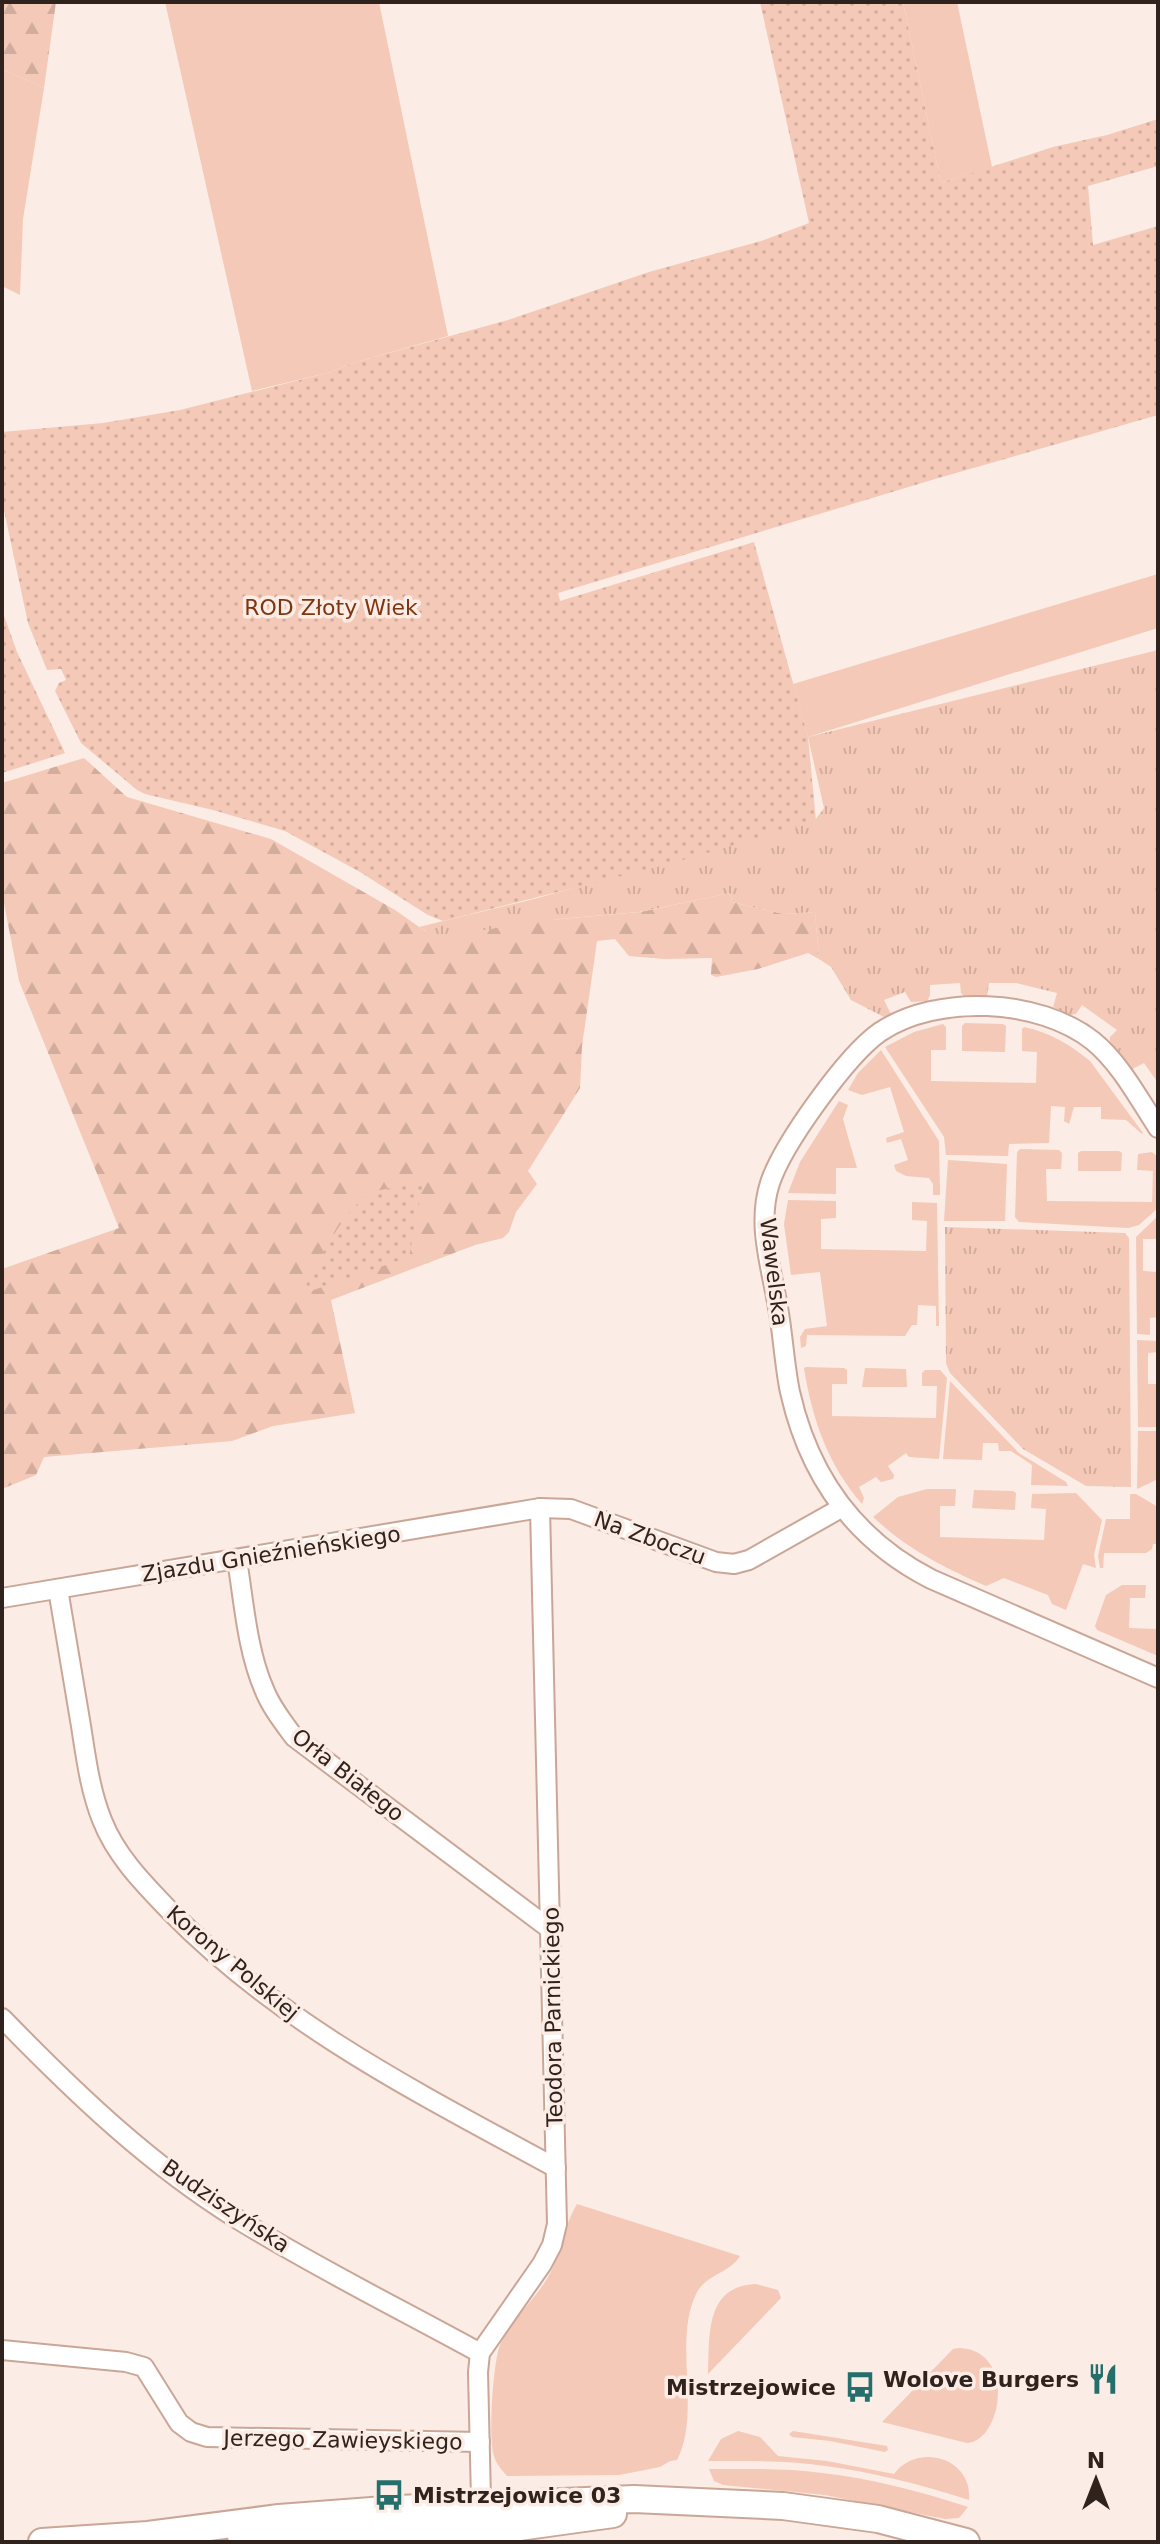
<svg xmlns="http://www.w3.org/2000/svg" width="1160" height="2544" viewBox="0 0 1160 2544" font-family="'DejaVu Sans',sans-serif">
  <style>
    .grass { fill: #f4c9b7 }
    .forest { fill: url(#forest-firs) }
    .park { fill: url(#park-tufts) }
    .garden { fill: url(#garden-dots) }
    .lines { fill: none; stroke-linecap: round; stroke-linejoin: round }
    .street-casing { stroke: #caa697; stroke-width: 22 }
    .secondary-casing { stroke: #caa697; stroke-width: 30 }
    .street { stroke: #fff; stroke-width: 18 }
    .secondary { stroke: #fff; stroke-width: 26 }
    .labels { text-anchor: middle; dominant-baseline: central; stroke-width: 7; stroke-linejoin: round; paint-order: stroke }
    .park-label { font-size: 22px; fill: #7f350f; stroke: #fbece5 }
    .street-label { font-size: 22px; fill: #30221c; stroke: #fbece5 }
    .poi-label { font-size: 22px; font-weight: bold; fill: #30221c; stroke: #fbece5; text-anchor: end }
  </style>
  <defs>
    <pattern id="forest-firs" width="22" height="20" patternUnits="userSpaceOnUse" patternTransform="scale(2)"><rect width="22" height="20" fill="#f4c9b7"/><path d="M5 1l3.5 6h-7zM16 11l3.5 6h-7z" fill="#d2ac9d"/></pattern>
    <pattern id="park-tufts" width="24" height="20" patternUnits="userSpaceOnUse" patternTransform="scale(2)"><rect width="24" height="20" fill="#f4c9b7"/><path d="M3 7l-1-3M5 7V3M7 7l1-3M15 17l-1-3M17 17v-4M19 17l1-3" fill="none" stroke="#d2ac9d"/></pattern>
    <pattern id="garden-dots" width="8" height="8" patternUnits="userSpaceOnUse" patternTransform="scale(2)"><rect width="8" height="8" fill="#f4c9b7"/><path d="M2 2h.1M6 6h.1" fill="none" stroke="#d2ac9d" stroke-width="1.8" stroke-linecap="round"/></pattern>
  </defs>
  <rect width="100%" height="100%" fill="#fbece5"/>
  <g class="grass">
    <path d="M 165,2 L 379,2 L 448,336 L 356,362 L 331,372 L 252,391 Z"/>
    <path d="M 903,2 L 957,2 L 992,167 L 941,183 Z"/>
    <path d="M 2,69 L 44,88 L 23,219 L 20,295 L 2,286 Z"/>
    <path d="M 1158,574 L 1158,628 L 808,737 L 793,684 Z"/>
    <path d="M 965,1023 L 1003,1024 L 1006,1026 L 1005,1052 L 962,1051 L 962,1026 Z"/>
    <path d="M 943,1024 L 946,1027 L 946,1050 L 931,1050 L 931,1081 L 1036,1083 L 1037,1052 L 1022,1051 L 1022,1029 L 1024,1027 C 1049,1032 1071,1045 1090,1061 L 1143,1133 L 1142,1134 L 1126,1120 L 1101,1119 L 1101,1107 L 1074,1107 L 1069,1124 L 1064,1121 L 1065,1107 L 1051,1106 L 1049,1143 L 1009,1144 L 1008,1156 L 946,1155 L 944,1137 L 885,1047 L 914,1032 Z"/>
    <path d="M 881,1050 L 939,1141 L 940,1195 L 933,1195 L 933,1184 L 929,1178 L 906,1176 L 896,1171 L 894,1165 L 908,1160 L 901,1139 L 887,1143 L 886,1138 L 904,1132 L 890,1087 L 862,1095 L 848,1090 L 858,1073 Z"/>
    <path d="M 839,1101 L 848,1105 L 843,1119 L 857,1168 L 836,1168 L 836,1194 L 788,1193 L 800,1162 Z"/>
    <path d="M 1020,1149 L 1059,1150 L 1062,1153 L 1061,1169 L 1046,1169 L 1047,1201 L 1152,1202 L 1153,1171 L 1137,1170 L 1138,1154 L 1152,1152 L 1158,1157 L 1158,1208 L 1139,1225 L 1128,1228 L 1019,1222 L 1015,1217 L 1017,1152 Z"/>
    <path d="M 1081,1151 L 1119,1151 L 1122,1153 L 1121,1171 L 1078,1171 L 1078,1153 Z"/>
    <path d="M 948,1160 L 1007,1164 L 1005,1221 L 944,1221 Z"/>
    <path d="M 788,1200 L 836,1201 L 836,1218 L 821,1219 L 821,1249 L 926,1251 L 927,1221 L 912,1220 L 912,1202 L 937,1203 L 939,1326 L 936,1326 L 936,1306 L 918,1305 L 917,1325 L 912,1325 L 905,1336 L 807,1335 L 806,1346 L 801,1348 L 800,1337 L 805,1329 L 827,1326 L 820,1272 L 791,1275 L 784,1224 Z"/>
    <path d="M 1158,1216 L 1158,1239 L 1143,1239 L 1143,1271 L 1158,1272 L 1158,1317 L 1150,1318 L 1150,1335 L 1137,1334 L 1136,1237 Z"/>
    <path d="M 1137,1340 L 1158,1341 L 1158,1352 L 1148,1353 L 1148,1384 L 1158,1384 L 1158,1427 L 1138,1427 Z"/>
    <path d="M 806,1367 L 844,1368 L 847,1370 L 847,1384 L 832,1384 L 832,1416 L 936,1418 L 937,1386 L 922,1386 L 922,1373 L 925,1370 L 940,1370 L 947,1378 L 939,1459 L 909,1457 L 906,1453 L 888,1466 L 894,1475 L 893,1479 L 881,1482 L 876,1477 L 859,1487 L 864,1498 L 862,1504 C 828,1465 812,1419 804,1368 Z"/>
    <path d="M 865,1368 L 906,1369 L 907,1387 L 862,1387 Z"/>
    <path d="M 950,1381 L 1019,1453 L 1066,1482 L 1068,1486 L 1031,1485 L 1032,1465 L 1011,1451 L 999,1451 L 998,1443 L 983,1443 L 982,1460 L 943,1459 Z"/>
    <path d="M 1138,1431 L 1158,1431 L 1158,1479 L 1137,1489 Z"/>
    <path d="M 927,1489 L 956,1489 L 955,1506 L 940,1506 L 940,1537 L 1044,1540 L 1046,1509 L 1031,1508 L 1032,1494 L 1076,1493 L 1102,1520 L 1094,1555 L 1096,1568 L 1083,1564 L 1066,1610 L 1052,1604 L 1048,1595 L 1004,1578 L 986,1586 C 943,1567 907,1549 873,1517 L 898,1497 Z"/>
    <path d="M 974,1490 L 1013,1491 L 1016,1493 L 1015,1510 L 972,1508 Z"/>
    <path d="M 1130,1494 L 1136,1494 L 1158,1507 L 1158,1544 L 1153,1544 L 1152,1549 L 1146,1553 L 1104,1553 L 1103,1568 L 1100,1568 L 1098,1556 L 1106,1519 L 1130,1519 Z"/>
    <path d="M 1122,1585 L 1146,1585 L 1145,1598 L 1130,1598 L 1129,1628 L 1158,1629 L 1158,1656 L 1097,1630 L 1095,1626 L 1106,1595 Z"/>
    <path d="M 577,2204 L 740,2256 C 730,2273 707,2274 697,2292 C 672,2341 702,2412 677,2460 L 670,2461 L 660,2467 L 619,2475 L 507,2476 C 502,2470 496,2464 494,2456 C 488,2437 493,2363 500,2345 C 511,2319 533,2302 547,2279 C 561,2255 563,2227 577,2204 Z"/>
    <path d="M 756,2284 L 778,2290 L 781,2298 L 708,2374 C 710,2337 704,2286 756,2284 Z"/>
    <path d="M 959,2348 C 1017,2350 1002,2441 967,2443 L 882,2422 L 953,2349 Z"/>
    <path d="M 738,2431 L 760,2437 L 778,2456 L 827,2461 L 894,2474 C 918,2442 973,2458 969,2500 C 923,2485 873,2472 825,2466 C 786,2460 747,2461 708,2461 L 721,2439 Z"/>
    <path d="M 793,2431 L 887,2446 L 888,2450 L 885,2452 L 830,2441 L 792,2437 L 789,2434 Z"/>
    <path d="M 709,2469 C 747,2469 784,2468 822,2473 C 869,2478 923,2492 968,2507 L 959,2518 L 945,2519 L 825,2495 L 723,2485 L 714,2481 Z"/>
  </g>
  <g class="forest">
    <path d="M 2,2 L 56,2 L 44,88 L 2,69 Z"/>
    <path d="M 84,758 L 127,797 L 271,839 L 395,910 L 425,931 L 640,912 L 730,893 L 732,902 L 784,914 L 815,912 L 819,959 L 808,953 L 758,969 L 716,977 L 711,975 L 712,958 L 664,959 L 629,956 L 615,939 L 597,941 L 582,1046 L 580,1088 L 528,1171 L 537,1184 L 516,1212 L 509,1232 L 503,1238 L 475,1245 L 331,1300 L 355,1413 L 273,1426 L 232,1441 L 44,1457 L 36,1475 L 2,1489 L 2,1269 L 119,1228 L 19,981 L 2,893 L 2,783 Z"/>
  </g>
  <g class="park">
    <path d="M 1158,650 L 1158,1083 L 1144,1063 L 1130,1070 L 1110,1044 L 1110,1037 L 1117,1030 L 1082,1005 L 1076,1014 L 1070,1015 L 1053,1007 L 1057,993 L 1016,983 L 989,983 L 987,998 L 965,997 L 961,993 L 960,983 L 930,985 L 930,995 L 927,1001 L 911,1002 L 905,992 L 884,1000 L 891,1014 L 884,1017 L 851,1000 L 831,967 L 819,959 L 815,912 L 784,914 L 732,902 L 730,893 L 639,912 L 559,919 L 436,937 L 419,927 L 534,899 L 815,820 L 824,808 L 808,737 Z"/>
    <path d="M 945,1227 L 1125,1233 L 1129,1238 L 1131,1487 L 1086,1486 L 1023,1449 L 950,1373 L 946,1363 Z"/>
  </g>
  <g class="garden">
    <path d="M 760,2 L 903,2 L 941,183 L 1053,147 L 1107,135 L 1158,119 L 1158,166 L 1088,186 L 1093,245 L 1158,226 L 1158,415 L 935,479 L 558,593 L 560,601 L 754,542 L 808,737 L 816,821 L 669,864 L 443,921 L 428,915 L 360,872 L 285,831 L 213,810 L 145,794 L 137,790 L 81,743 L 55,691 L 59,683 L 66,680 L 61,669 L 47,670 L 28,623 L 2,501 L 2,432 L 103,423 L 180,410 L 331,372 L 356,362 L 508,320 L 649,272 L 761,241 L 809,223 Z"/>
    <path d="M 2,610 L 17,652 L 65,753 L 2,773 Z"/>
    <path d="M 423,1183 L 409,1257 L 302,1294 C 315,1267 345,1204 374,1192 C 388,1187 408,1186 423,1183 Z"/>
  </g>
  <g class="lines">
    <defs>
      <g id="street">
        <path d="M 1158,1128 C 1139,1099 1120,1063 1093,1041 C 1039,998 937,994 880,1032 C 847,1055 783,1144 770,1183 C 757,1223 770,1263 777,1302 C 783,1332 784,1363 790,1392 C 809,1476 855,1540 931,1579 L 1158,1678"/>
        <path d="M 237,1560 C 244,1602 247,1650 264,1689 C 271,1707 283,1722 294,1737 L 550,1929"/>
        <path d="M 58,1589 C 66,1635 73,1680 81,1726 C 86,1758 90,1790 102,1820 C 116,1856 144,1884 170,1911 C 280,2024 420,2094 556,2168"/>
        <path d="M 2,1598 L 540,1508 L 571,1509 L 716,1562 L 734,1564 L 749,1560 L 841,1508"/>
        <path d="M 2,2018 C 75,2093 150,2165 239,2220 C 317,2268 400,2309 480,2353"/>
        <path d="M 2,2350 L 126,2362 L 144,2367 L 179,2423 L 191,2432 L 207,2437 L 480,2442"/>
        <path d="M 482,2542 L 478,2372 L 480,2353 L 542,2264 L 552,2245 L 557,2224 L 540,1508"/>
      </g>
      <g id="secondary">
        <path d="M 241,2536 L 519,2527 L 613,2514"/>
        <path d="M 42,2542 L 148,2535 L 279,2518 L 398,2509 L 634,2499 L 783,2506 L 878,2519 L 966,2542"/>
      </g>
    </defs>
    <use href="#street" class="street-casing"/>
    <use href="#secondary" class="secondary-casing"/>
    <use href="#street" class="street"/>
    <use href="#secondary" class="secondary"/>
  </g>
  <defs>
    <symbol id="restaurant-bare" viewBox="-9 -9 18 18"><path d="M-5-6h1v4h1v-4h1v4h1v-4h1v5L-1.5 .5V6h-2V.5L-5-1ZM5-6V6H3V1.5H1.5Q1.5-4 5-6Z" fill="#246f6c" stroke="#fbece5" stroke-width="2.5" paint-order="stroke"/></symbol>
    <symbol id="bus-bare" viewBox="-9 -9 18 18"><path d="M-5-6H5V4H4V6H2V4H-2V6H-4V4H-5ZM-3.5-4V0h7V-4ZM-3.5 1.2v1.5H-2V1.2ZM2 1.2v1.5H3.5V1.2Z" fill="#246f6c" stroke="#fbece5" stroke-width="2.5" paint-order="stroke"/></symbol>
  </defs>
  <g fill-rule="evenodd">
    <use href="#restaurant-bare" x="1081" y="2357" width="44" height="44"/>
    <use href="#bus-bare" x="838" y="2365" width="44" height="44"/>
    <use href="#bus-bare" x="367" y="2473" width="44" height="44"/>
  </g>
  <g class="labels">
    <g class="park-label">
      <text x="331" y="607">ROD Złoty Wiek</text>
    </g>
    <g class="street-label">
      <text transform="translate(774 1272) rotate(83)">Wawelska</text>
      <text transform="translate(650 1538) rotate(20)">Na Zboczu</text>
      <text transform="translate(271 1554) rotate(-9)">Zjazdu Gnieźnieńskiego</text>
      <text transform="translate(348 1775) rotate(38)">Orła Białego</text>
      <text transform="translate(233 1963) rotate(40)">Korony Polskiej</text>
      <text transform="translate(553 2017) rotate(-91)">Teodora Parnickiego</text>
      <text transform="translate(226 2206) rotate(34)">Budziszyńska</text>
      <text transform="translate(343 2440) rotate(1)">Jerzego Zawieyskiego</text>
    </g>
    <g class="poi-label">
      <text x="1079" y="2379">Wolove Burgers</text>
      <text x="836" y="2387">Mistrzejowice</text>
      <text x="413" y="2495" text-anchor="start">Mistrzejowice 03</text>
    </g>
  </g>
  <rect width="1160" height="2544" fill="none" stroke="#30221c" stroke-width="8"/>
  <g transform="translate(1096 2480)" stroke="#fbece5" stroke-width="6" paint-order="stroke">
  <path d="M0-6L14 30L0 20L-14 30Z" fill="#30221c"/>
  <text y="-12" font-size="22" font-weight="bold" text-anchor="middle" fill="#30221c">N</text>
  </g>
</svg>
